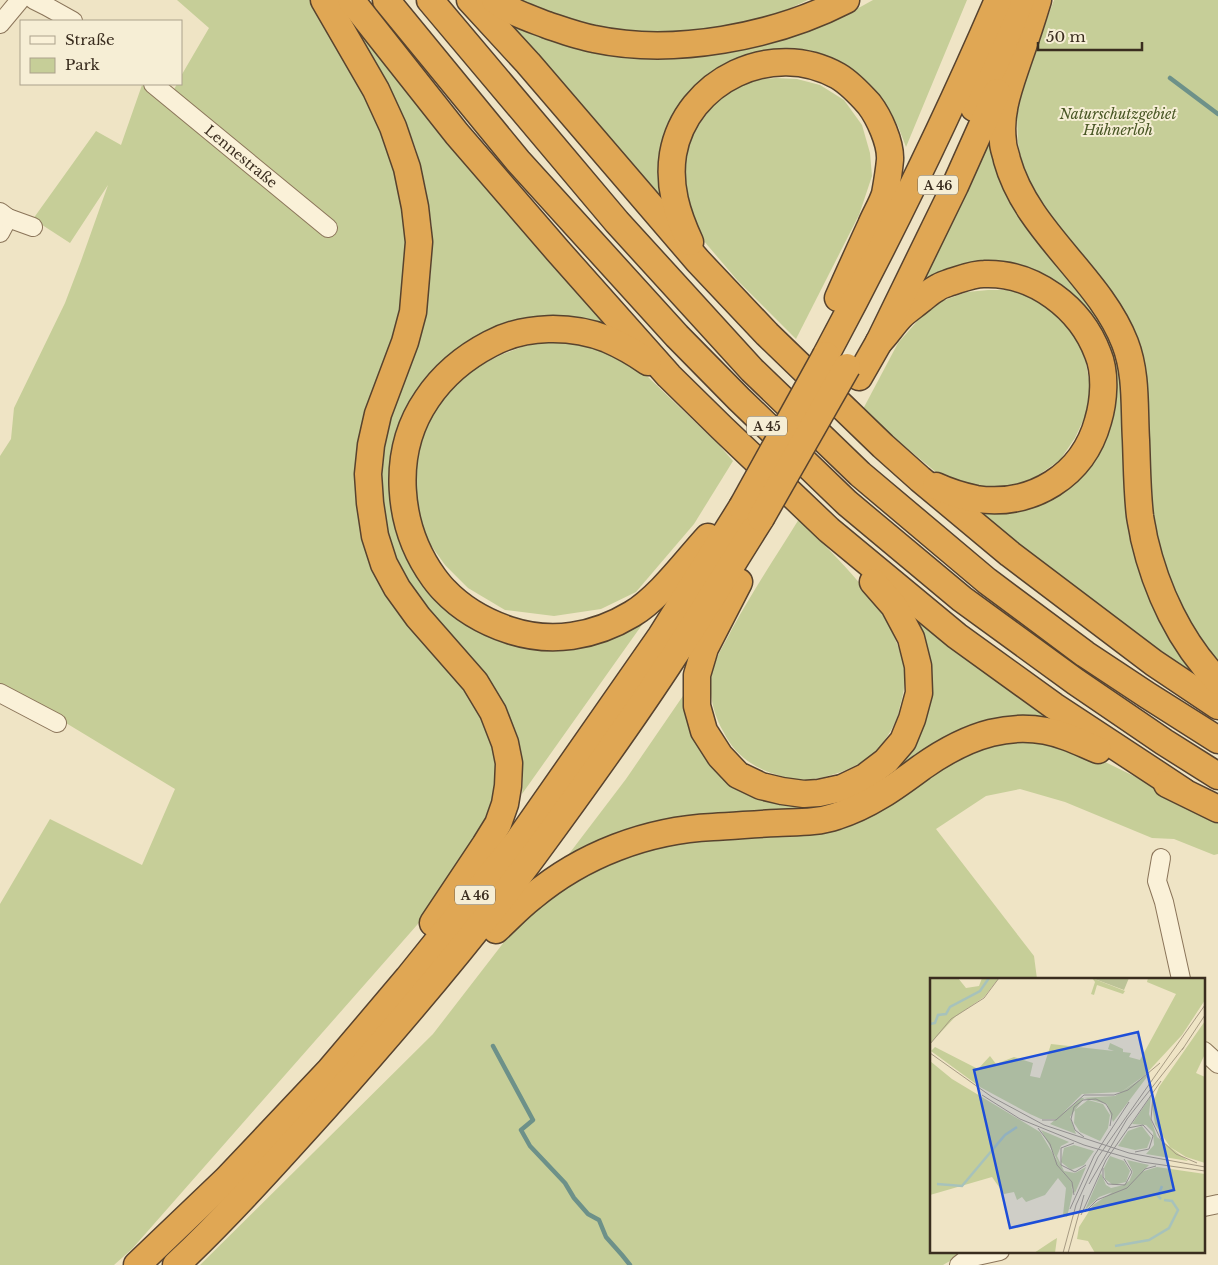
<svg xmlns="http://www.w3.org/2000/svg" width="1218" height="1265" viewBox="0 0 1218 1265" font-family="'Libre Baskerville',serif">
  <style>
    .green { fill: #c6ce98 }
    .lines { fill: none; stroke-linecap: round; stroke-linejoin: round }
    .stream { stroke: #6d9189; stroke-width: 4.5 }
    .minor-casing { stroke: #8b755a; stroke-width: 20 }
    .highway-casing { stroke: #58432e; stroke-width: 29 }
    .minor { stroke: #faf1d8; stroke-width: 18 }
    .highway { stroke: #e0a754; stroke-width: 26 }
    .highway-bridge-casing { stroke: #58432e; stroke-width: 29; stroke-linecap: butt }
    .highway-bridge { stroke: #e0a754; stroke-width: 26 }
    .labels { text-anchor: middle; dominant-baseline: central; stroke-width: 4; stroke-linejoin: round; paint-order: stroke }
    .shield { fill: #f6eed5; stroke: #726756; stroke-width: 1 }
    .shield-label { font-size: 12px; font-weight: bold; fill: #3a2d1f }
    .park-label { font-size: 14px; font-style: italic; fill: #495725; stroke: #f6eed5 }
    .street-label { font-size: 14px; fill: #3a2d1f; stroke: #f6eed5 }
    .inset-river { fill: none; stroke: #a7c2bb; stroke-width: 2.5 }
    .inset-road { fill: none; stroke: #a79b83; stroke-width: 1 }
    .view { fill: #1d4ed8; fill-opacity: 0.15; stroke: #1d4ed8; stroke-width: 2.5 }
    .inset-edge { fill: none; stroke: #3a2d1f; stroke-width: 2.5 }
  </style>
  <rect width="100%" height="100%" fill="#efe4c5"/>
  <g class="green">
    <path d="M 177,0 L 314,0 L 368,90 L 404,195 L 407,289 L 361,512 L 441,656 L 487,720 L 498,771 L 492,813 L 472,851 L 417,925 L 132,1249 L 114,1265 L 0,1265 L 0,904 L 50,819 L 142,865 L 175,789 L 61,720 L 0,687 L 0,456 L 11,439 L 14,408 L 65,303 L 81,261 L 108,185 L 70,243 L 33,219 L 96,131 L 121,145 L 142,85 L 165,105 L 177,84 L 181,84 L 181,76 L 209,28 Z"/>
    <path d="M 338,0 L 617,332 L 599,326 L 445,366 L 395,502 L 476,624 L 629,631 L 644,622 L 522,794 C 524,775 523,757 518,738 C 516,730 511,723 508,715 L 407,583 L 383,527 L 379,485 L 382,448 L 390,416 L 406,378 L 419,341 L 431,272 L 432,227 L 426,189 L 416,149 L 403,116 Z"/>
    <path d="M 516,0 L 808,0 L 784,11 L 746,23 L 701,31 L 671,34 L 600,31 Z"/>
    <path d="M 873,0 L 967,0 L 906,147 L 898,126 L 886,106 L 838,65 L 711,78 L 668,211 L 493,9 L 569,45 L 818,27 L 844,16 Z"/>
    <path d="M 1054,0 L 1218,0 L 1218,662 L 1190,622 L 1172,588 L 1161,555 L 1148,482 L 1146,394 L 1029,185 L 1022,164 L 1018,143 L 1017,118 L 1022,87 Z"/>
    <path d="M 776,78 L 797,79 L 820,85 L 844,100 L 862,125 L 870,153 L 872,176 L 859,215 L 796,339 L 738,281 L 703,240 L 693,221 L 682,176 L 686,152 L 695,130 L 712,107 L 728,92 L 753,80 Z"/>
    <path d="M 991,139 L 1071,274 L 1119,351 L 1128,498 L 1216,690 L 1096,604 L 970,506 L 1042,498 L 1113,385 L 1040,277 L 915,294 Z"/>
    <path d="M 988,290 L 1008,290 L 1031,296 L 1050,308 L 1066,324 L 1078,340 L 1086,363 L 1090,386 L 1087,412 L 1075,438 L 1060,460 L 1037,476 L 1018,485 L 992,487 L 965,484 L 937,473 L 862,411 L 898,343 L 920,318 L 942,301 L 967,292 Z"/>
    <path d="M 561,342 L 591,347 L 612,354 L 648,377 L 719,445 L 733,461 L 694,524 L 636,592 L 601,609 L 554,616 L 505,610 L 468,588 L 445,565 L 425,537 L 412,494 L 416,453 L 433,409 L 463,376 L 481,365 L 503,354 L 522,347 L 539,343 Z"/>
    <path d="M 799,519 C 838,560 886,601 902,658 C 907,674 905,689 900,706 C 899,711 898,716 896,720 C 891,733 878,751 867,759 C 847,772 819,781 795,780 C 790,779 785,777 781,776 C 755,769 735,756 723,731 C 714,715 709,696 711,677 C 714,659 724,645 732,629 C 753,591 776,556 799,519 Z"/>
    <path d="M 903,605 L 1069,730 L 1038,723 L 850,801 L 556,871 L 626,779 L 687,690 L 699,735 L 806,803 L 911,743 Z"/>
    <path d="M 1037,740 L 1099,759 L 1142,780 L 1184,805 L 1218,823 L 1218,854 L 1214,855 L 1174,839 L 1152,838 L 1065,802 L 1020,789 L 986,796 L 936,829 L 1034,956 L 1037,979 L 932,979 L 932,1251 L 964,1251 L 962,1254 L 943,1265 L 200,1265 L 433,1034 L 524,916 L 566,886 L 592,871 L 642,850 L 730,834 L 914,784 L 981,747 L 1013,741 Z"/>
  </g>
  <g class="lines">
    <g class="stream">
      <path d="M 1170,78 L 1218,114"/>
      <path d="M 493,1046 L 533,1120 L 521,1130 L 530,1146 L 565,1183 L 574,1198 L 588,1214 L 599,1220 L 606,1237 L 622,1255 L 630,1265"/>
    </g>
    <defs>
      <g id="minor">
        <path d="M 34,0 L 46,6 L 73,21"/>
        <path d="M 0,24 L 20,0"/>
        <path id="s1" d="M 153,84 L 328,228"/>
        <path d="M 0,212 L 8,218 L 0,233"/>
        <path d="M 8,218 L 33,227"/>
        <path d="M 0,693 L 57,723"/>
        <path d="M 1161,858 L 1157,881 L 1164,902 L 1181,979"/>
        <path d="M 1204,1051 L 1218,1064"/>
        <path d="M 1204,1207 L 1218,1204"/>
        <path d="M 959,1265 L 968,1258 L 1000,1251"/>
      </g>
      <g id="highway">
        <path d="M 324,0 L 376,90 L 393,127 L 407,168 L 415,207 L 419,242 L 413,312 L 405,342 L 378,414 L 371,445 L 368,474 L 370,503 L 375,536 L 384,564 L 397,588 L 418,617 L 475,682 L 493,712 L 505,743 L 509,763 L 508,786 L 505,804 L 498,824 L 485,845 L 433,923"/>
        <path d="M 351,0 L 457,134 L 558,251 L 669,376 L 722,428 L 829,530 L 957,636 L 1054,706 L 1183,791"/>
        <path d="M 386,0 L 518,161 L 677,336 L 739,399 L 847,503 L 962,599 L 1076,682 L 1164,742 L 1218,776"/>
        <path d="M 430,0 L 617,222 L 752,370 L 860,474 L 987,581 L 1085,654 L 1147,695 L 1218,740"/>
        <path d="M 470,0 L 528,63 L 698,261 L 767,334 L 883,446 L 920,479 L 1010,554 L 1154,663 L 1218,706"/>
        <path d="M 495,0 C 510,12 529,18 547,25 C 562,30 578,36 594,39 C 674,56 774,37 846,0"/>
        <path d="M 1038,0 C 1032,20 1025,41 1018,61 C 1009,88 999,113 1003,142 C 1003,148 1006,154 1007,160 C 1027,232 1099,276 1125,343 C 1137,374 1134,408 1136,440 C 1137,465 1137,491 1140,516 C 1141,523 1143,531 1144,538 C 1156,590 1180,642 1218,681"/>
        <path d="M 974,108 L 996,62 L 1021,0"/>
        <path d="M 690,242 C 677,214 668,186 673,154 C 686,80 773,39 838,76 C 850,83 860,94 869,104 C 879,117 891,143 890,160 C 889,171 887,183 885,194 C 882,204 875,215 871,225 C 860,249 849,273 838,298"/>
        <path d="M 879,342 C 887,334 893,324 901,316 C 907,310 915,305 922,299 C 926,296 931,291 937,288 C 941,285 946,284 951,282 C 961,279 973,274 984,274 C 1034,272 1081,308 1098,354 C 1106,373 1104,401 1098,421 C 1083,476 1032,507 976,499 C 962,496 949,492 936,486"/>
        <path d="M 826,355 C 888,239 946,121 998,0"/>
        <path d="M 648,362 C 635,353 621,345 607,339 C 571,325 525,325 490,344 C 465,357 443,375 427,399 C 390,453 397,527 434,578 C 437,582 440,586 444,590 C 462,609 485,622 509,630 C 551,644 594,637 632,614 C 659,598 686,561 708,537"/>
        <path d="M 859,377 L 879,342 L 955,186 L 997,92"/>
        <path d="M 739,582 L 705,648 L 697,675 L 697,706 L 704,731 L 720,756 L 738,775 L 761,786 L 782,791 L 804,794 L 819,793 L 842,788 L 865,777 L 886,761 L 903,741 L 912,719 L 919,693 L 918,666 L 911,638 L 894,606 L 873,582"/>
        <path d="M 1167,784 L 1218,809"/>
        <path d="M 496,930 C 508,919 519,907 532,897 C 582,855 647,830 713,827 C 734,826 755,824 777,823 C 797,822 817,823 837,816 C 869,806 895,787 922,767 C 966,736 1014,717 1067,737 C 1078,741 1088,746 1098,750"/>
        <path d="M 137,1265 L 227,1179 L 330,1070 L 408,978 L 518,841 L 661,636 L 742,507"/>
        <path d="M 176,1265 C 228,1216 276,1162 324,1109 C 398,1026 471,941 537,851 C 584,787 631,722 674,656 C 704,610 732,564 761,518"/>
      </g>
    </defs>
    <use href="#minor" class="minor-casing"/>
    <use href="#highway" class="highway-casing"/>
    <use href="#minor" class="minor"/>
    <use href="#highway" class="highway"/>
    <defs>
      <g id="highway-bridge">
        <path d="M 742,507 L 826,355"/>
        <path d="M 761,518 L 847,367"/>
      </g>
    </defs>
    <use href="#highway-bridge" class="highway-bridge-casing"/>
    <use href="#highway-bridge" class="highway-bridge"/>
  </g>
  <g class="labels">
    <g class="shield">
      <rect x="918" y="175.5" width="40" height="19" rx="4"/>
      <rect x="747" y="416.5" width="40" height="19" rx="4"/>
      <rect x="455" y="885.5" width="40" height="19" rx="4"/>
    </g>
    <g class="shield-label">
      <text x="938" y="185">A 46</text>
      <text x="767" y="426">A 45</text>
      <text x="475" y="895">A 46</text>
    </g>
    <g class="park-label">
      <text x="1118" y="114">Naturschutzgebiet<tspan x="1118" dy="16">Hühnerloh</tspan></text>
    </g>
    <g class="street-label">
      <text stroke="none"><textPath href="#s1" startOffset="114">Lennestraße</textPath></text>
    </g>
  </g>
  <g transform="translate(930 978)">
    <rect width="275" height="275" fill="#efe4c5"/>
    <path d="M 0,0 L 28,0 L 36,10 L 49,8 L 52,0 L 69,0 L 54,19 L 25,39 L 0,66 ZM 162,0 L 195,13 L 193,16 L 167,7 L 164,17 L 161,16 L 165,4 ZM 218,0 L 275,0 L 275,22 L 252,57 L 214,98 L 191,114 L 152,116 L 127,141 L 111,141 L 100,136 L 50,109 L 1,73 L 5,69 L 48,91 L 60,78 L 66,86 L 84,79 L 103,85 L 100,98 L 110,100 L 121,66 L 184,73 L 178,71 L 180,65 L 193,71 L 193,74 L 201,75 L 199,79 L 210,82 L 246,16 L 217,4 ZM 275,43 L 275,76 L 266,95 L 275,99 L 275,185 L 256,179 L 240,169 L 225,146 L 222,127 L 229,109 ZM 0,83 L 22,101 L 110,154 L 140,204 L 143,214 L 137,239 L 133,237 L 136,210 L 128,200 L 115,217 L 96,224 L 92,219 L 87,222 L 84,214 L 74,216 L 62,199 L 0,217 ZM 220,95 L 183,144 L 177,126 L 154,120 L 140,139 L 146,156 L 120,146 L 151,120 L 185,118 ZM 221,118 L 219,136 L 227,159 L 258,183 L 216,176 L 224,167 L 223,154 L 216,147 L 202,146 ZM 158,122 L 173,126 L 180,137 L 178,150 L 170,163 L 150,154 L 144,145 L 145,132 ZM 212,148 L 221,160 L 217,170 L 205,172 L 188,168 L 198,153 ZM 111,152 L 139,164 L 131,168 L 127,178 L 134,193 L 145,195 L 156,189 L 145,215 ZM 144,167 L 164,173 L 154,187 L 141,192 L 131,184 L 134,170 ZM 180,178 L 194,183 L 200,193 L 196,204 L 183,207 L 175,201 L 174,190 ZM 197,182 L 219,187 L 199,208 L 169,219 L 155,232 L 171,195 L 176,207 L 181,210 L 198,206 L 203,194 ZM 227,189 L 275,196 L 275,275 L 165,275 L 158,263 L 147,261 L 149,249 L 163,227 L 214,193 ZM 127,260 L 125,275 L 104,275 L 122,263 Z" fill="#c6ce98"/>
    <path d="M 162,0 L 199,0 L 194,12 Z" fill="#bcc397"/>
    <path class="inset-river" d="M 0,46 L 5,45 L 8,37 L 16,36 L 20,29 L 50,13 L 59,0M 7,206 L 32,208 L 75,157 L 87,149M 231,221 L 228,218 L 232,208M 185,268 L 219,262 L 239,250 L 248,232 L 242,223 L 234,222"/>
    <path class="inset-road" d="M 0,66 L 21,41 L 54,20 L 69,0M 252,72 L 275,37M 0,75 L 62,119 L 114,147 L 199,175 L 275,189M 52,117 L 90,141 L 154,167 L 212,184 L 275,193M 223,118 L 221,141 L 231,162 L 246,176 L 267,185M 112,142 L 126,142 L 154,117 L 184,117 L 198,112 L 230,85M 108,150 L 120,166 L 127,187 L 142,204 L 144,217M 198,150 L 213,147 L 223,158 L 219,171 L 205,174M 154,159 L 145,152 L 141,141 L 144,129 L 153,122 L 166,121 L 176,126 L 182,136 L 180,148M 144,165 L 131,170 L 131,187 L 145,194 L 156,187M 173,190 L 173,199 L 178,206 L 195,207 L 202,194 L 194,181M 159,206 L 197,141 L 254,69M 140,231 L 164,178 L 199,124M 155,234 L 167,222 L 197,210 L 215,191 L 226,188M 151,237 L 176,182 L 231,103M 133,275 L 146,227 L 168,179 L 275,27M 138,275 L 154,217"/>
    <path class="view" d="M 208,54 L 244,212 L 80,250 L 44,92 Z"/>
    <rect width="275" height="275" class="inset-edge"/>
  </g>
  <rect x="20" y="20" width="162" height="65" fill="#f6eed5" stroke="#aba18c"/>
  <rect x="30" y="36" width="25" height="8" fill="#faf1d8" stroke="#aba18c"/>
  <text x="65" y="45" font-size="15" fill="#3a2d1f">Straße</text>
  <rect x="30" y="58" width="25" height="15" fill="#c6ce98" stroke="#aba18c"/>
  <text x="65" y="70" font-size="15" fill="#3a2d1f">Park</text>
  <path d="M1038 42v8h104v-8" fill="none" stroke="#3a2d1f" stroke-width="2.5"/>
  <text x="1046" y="42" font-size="15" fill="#3a2d1f" stroke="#f6eed5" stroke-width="4" paint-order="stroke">50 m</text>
</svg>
